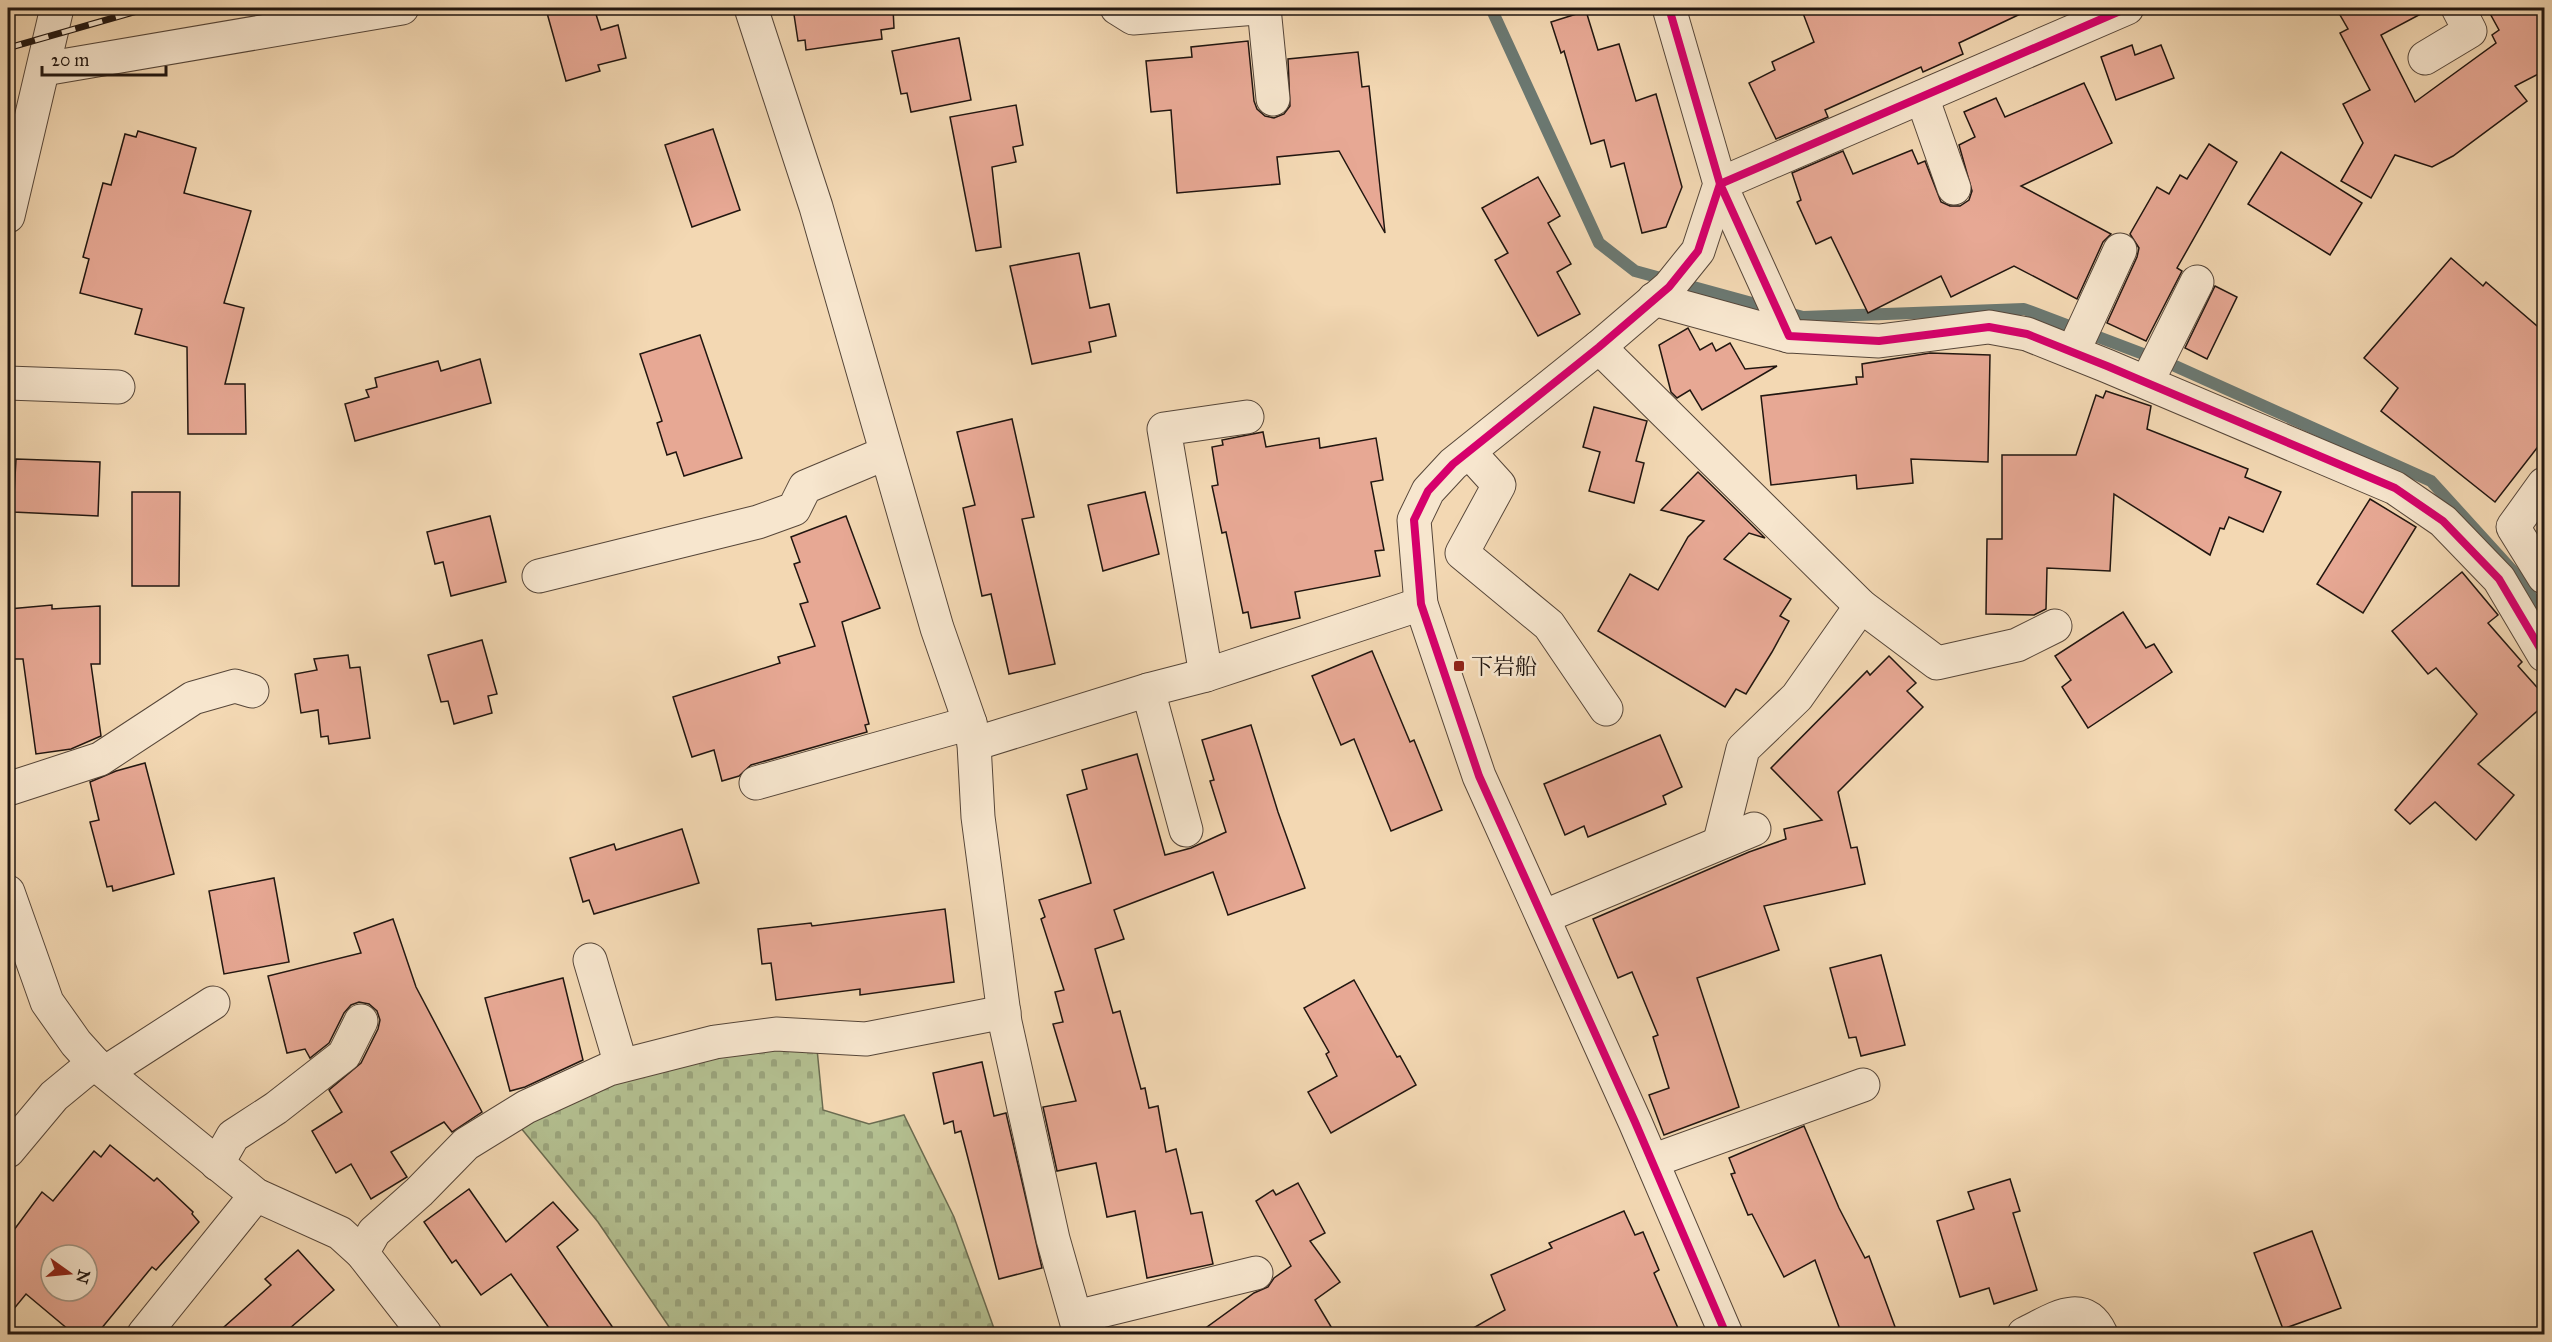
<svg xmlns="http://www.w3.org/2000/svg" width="2552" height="1342" viewBox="0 0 2552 1342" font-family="'IM FELL Great Primer','Noto Serif JP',serif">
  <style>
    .cemetery { fill: url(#cemetery-stones); stroke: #6a6b50; stroke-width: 1.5 }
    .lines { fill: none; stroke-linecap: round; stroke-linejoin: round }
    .stream { stroke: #6b7871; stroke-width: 12 }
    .building { fill: #e7a894; stroke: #211610; stroke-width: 1.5; fill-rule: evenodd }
    .minor-casing { stroke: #564639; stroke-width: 35 }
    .minor { stroke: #f7e6ce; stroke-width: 33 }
    .rail-casing { stroke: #211610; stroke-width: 7 }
    .rail { stroke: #f7e6ce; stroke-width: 4.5; stroke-dasharray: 14; stroke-linecap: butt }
    .cycleway-casing { stroke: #f7e6ce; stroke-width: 11 }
    .cycleway { stroke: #d6006c; stroke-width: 8 }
    .poi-dot { fill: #8f2418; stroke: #f7e6ce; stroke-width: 2 }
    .labels { text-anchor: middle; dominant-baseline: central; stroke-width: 5; stroke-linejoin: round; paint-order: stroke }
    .poi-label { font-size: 22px; fill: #211610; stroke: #f7e6ce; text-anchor: start }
  </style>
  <defs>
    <pattern id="cemetery-stones" width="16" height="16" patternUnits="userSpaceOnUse" patternTransform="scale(1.5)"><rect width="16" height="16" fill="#b4c091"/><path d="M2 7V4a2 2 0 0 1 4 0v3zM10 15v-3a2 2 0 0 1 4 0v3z" fill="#9aa47c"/></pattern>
  </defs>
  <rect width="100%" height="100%" fill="#f3d8b3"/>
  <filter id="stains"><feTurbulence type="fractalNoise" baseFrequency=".00333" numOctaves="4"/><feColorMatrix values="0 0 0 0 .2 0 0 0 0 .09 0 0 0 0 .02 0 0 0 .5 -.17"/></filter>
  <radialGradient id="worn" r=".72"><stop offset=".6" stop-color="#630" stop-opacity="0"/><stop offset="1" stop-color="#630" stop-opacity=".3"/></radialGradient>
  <path class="cemetery" d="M 727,1046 L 817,1049 L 823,1110 L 869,1124 L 904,1115 L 954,1217 L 996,1334 L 674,1334 L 598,1222 L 516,1122 L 620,1074 Z"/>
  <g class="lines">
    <path class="stream" d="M 1491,8 L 1599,243 L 1635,271 L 1803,317 L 2024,309 L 2175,366 L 2431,481 L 2521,580 L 2544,617"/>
  </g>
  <g class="building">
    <path d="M 565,8 L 594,8 L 601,30 L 618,25 L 626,58 L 598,65 L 600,71 L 566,81 L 547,13 Z"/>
    <path d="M 793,8 L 893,8 L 894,28 L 881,30 L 882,39 L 806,50 L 805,40 L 798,41 Z"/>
    <path d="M 1801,8 L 2033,8 L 1959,43 L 1963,54 L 1923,72 L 1921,67 L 1825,110 L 1828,117 L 1776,139 L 1749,83 L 1775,70 L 1772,62 L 1814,42 Z"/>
    <path d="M 2336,8 L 2432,8 L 2381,35 L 2415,102 L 2496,43 L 2492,35 L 2499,30 L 2487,8 L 2544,8 L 2544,71 L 2515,86 L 2527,101 L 2453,156 L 2432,167 L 2395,155 L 2371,198 L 2341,181 L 2363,143 L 2343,104 L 2370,90 L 2340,33 L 2348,29 Z"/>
    <path d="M 1586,11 L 1598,50 L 1619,44 L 1636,101 L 1656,94 L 1682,187 L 1666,227 L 1642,233 L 1624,163 L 1611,167 L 1604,140 L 1591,144 L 1564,51 L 1561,53 L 1551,22 Z"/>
    <path d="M 959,38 L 971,100 L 911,112 L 907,93 L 901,94 L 892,51 Z"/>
    <path d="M 1248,41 L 1254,101 L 1257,109 L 1265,116 L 1274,118 L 1284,114 L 1290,106 L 1288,59 L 1358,52 L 1362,87 L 1369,86 L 1385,233 L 1339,151 L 1277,157 L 1280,184 L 1177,193 L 1171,110 L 1151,112 L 1146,61 L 1192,57 L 1191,47 Z"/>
    <path d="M 2132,45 L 2135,55 L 2161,45 L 2174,78 L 2116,100 L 2101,57 Z"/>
    <path d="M 2084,83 L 2112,143 L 2021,186 L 2111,234 L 2103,242 L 2077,299 L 2014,266 L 1951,297 L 1941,276 L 1868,313 L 1831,237 L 1816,244 L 1797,202 L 1801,200 L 1792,173 L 1843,151 L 1853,174 L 1912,150 L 1918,164 L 1925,161 L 1941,202 L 1950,206 L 1960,206 L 1969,200 L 1972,191 L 1959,145 L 1975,137 L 1964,112 L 1996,98 L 2005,117 Z"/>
    <path d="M 1016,105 L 1023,145 L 1013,147 L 1016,162 L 992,167 L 1001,247 L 976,251 L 950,117 Z"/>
    <path d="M 713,129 L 740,210 L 692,227 L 665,145 Z"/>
    <path d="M 138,131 L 196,148 L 184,193 L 251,211 L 224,303 L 244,308 L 225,384 L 245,384 L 246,434 L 188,434 L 187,347 L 135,334 L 142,309 L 80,293 L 89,259 L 83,257 L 103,183 L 111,185 L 125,134 L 136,137 Z"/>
    <path d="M 2209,144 L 2237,162 L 2177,268 L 2182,271 L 2146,341 L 2107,323 L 2137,257 L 2139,248 L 2130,234 L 2157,187 L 2169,194 L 2180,175 L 2187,179 Z"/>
    <path d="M 2281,152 L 2362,203 L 2330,255 L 2248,204 Z"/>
    <path d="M 1538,177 L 1560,216 L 1548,223 L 1571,264 L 1557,272 L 1580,314 L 1538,336 L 1495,260 L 1508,253 L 1482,208 Z"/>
    <path d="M 1079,253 L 1090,308 L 1109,304 L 1116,336 L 1089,342 L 1091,352 L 1032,364 L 1010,266 Z"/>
    <path d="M 2451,258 L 2483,286 L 2486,282 L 2544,332 L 2544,439 L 2495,502 L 2381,411 L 2398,388 L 2364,358 Z"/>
    <path d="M 2215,286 L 2237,297 L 2207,359 L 2185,348 Z"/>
    <path d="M 1688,328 L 1700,350 L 1712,343 L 1716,351 L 1730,343 L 1745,369 L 1777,366 L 1702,410 L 1690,390 L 1677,398 L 1671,392 L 1659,345 Z"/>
    <path d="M 700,335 L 742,458 L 684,476 L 676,452 L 667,455 L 657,423 L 662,421 L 640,354 Z"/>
    <path d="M 1930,353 L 1990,355 L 1988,462 L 1911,459 L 1913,483 L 1857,489 L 1856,475 L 1771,485 L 1761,396 L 1857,384 L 1856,377 L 1863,377 L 1862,364 Z"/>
    <path d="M 480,359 L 491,403 L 355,441 L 345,404 L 369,397 L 366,390 L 377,387 L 375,378 L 438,361 L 441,371 Z"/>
    <path d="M 2106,391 L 2151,406 L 2147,429 L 2248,469 L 2245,477 L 2281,492 L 2263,532 L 2229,517 L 2224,529 L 2220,528 L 2210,555 L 2114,494 L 2110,571 L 2047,568 L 2046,609 L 2034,615 L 1986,614 L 1987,539 L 2002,539 L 2002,455 L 2076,455 L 2096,395 L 2103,398 Z"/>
    <path d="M 1594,407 L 1647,421 L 1636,461 L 1644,463 L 1634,503 L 1589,491 L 1600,452 L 1583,447 Z"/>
    <path d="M 1012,419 L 1034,517 L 1022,519 L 1055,664 L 1009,674 L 991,594 L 982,596 L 963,508 L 975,505 L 957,432 Z"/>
    <path d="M 1263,432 L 1266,447 L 1319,438 L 1320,448 L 1376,438 L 1383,480 L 1371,482 L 1384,550 L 1375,551 L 1380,576 L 1295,592 L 1300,618 L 1251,628 L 1248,612 L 1243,613 L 1226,532 L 1222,533 L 1212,486 L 1218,485 L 1212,447 L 1223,445 L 1222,440 Z"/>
    <path d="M 16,459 L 100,462 L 98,516 L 13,512 Z"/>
    <path d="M 1698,472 L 1765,538 L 1749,533 L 1724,559 L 1791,599 L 1780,616 L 1789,621 L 1772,652 L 1746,694 L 1736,689 L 1725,707 L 1598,631 L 1630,574 L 1658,590 L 1688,537 L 1704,521 L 1661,510 Z"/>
    <path d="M 132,492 L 180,492 L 179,586 L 132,586 Z"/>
    <path d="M 1145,492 L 1159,554 L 1103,571 L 1088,505 Z"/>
    <path d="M 2370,499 L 2416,527 L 2363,613 L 2317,584 Z"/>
    <path d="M 490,516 L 506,582 L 451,596 L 443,562 L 435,564 L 427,532 Z"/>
    <path d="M 846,516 L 880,608 L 842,622 L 869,724 L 865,725 L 867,732 L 751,765 L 739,776 L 722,781 L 714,750 L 692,757 L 673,697 L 780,663 L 778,657 L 815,646 L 800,604 L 808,602 L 794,564 L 800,562 L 791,537 Z"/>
    <path d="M 2462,572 L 2498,615 L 2488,623 L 2522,662 L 2518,666 L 2544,695 L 2544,705 L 2478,764 L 2514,795 L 2476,840 L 2435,802 L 2410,824 L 2395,810 L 2477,714 L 2436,668 L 2428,674 L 2392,631 Z"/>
    <path d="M 52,605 L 52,609 L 100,606 L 100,664 L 91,664 L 101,736 L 71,749 L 36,754 L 23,659 L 12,659 L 9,609 Z"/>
    <path d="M 2123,612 L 2146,648 L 2154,644 L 2172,672 L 2088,728 L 2062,687 L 2071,680 L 2055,656 Z"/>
    <path d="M 482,640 L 497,694 L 488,696 L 492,713 L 454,724 L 448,701 L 441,702 L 428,655 Z"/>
    <path d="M 1372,651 L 1410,742 L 1414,740 L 1442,810 L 1391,831 L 1354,739 L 1341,745 L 1312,676 Z"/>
    <path d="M 348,655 L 350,668 L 360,667 L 370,738 L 329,744 L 328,736 L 321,737 L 318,710 L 301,713 L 295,674 L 317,670 L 314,659 Z"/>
    <path d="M 1889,656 L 1916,683 L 1907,691 L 1923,707 L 1838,792 L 1851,848 L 1857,847 L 1865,884 L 1764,906 L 1779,950 L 1697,978 L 1739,1107 L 1664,1135 L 1649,1095 L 1669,1088 L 1653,1037 L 1658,1035 L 1632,972 L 1618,978 L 1593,919 L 1749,852 L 1786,839 L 1784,829 L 1822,820 L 1771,768 L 1867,671 L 1870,675 Z"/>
    <path d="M 1251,725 L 1278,812 L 1305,888 L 1228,915 L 1213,872 L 1114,910 L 1124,939 L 1095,949 L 1113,1013 L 1120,1011 L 1141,1089 L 1145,1088 L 1149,1108 L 1158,1106 L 1166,1152 L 1176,1149 L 1191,1214 L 1202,1212 L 1213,1264 L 1147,1278 L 1135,1211 L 1107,1217 L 1096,1163 L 1057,1171 L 1043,1107 L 1076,1101 L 1053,1024 L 1063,1022 L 1055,992 L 1064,990 L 1041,919 L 1045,917 L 1039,900 L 1091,883 L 1067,795 L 1087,789 L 1082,770 L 1137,754 L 1165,855 L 1191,848 L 1226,832 L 1210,781 L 1214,780 L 1202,740 Z"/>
    <path d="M 1660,735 L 1682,787 L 1663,796 L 1666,804 L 1588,837 L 1584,826 L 1565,835 L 1544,784 Z"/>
    <path d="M 145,763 L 174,874 L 113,891 L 112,886 L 107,887 L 90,822 L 99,820 L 90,782 L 116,771 Z"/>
    <path d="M 682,829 L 699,883 L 594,914 L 589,900 L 583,902 L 570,858 L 614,844 L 616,850 Z"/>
    <path d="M 274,878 L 289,962 L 224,974 L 209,891 Z"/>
    <path d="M 945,909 L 954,982 L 860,995 L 860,989 L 776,1000 L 771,963 L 762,964 L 758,929 L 811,923 L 812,926 Z"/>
    <path d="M 393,919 L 416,987 L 482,1112 L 452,1132 L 444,1122 L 391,1152 L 407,1177 L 371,1199 L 351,1164 L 336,1173 L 312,1131 L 342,1112 L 329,1090 L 361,1063 L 378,1029 L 380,1020 L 377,1011 L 369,1004 L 359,1002 L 351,1005 L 344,1013 L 329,1043 L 310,1058 L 305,1049 L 287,1053 L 268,976 L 361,953 L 354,933 Z"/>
    <path d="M 1881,955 L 1905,1045 L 1861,1056 L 1856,1037 L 1849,1038 L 1830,968 Z"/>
    <path d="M 563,978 L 583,1060 L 525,1087 L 510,1091 L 485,998 Z"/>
    <path d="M 1354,980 L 1397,1057 L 1400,1056 L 1416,1085 L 1331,1133 L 1308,1092 L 1337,1076 L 1326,1054 L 1329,1052 L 1304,1008 Z"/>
    <path d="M 982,1062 L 994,1116 L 1006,1113 L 1042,1268 L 999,1279 L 961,1131 L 955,1133 L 953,1121 L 944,1124 L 933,1073 Z"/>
    <path d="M 1804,1126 L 1839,1208 L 1865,1258 L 1869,1256 L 1898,1335 L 1842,1335 L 1815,1260 L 1784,1277 L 1752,1214 L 1748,1215 L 1731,1174 L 1735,1173 L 1729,1158 Z"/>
    <path d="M 110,1145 L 154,1181 L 157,1178 L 193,1212 L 192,1214 L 199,1222 L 156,1270 L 152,1267 L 96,1335 L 75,1335 L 26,1294 L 8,1316 L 8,1238 L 42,1192 L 53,1201 L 94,1151 L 101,1157 ZM 51,1255 L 87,1255 L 87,1291 L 51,1291 Z"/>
    <path d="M 2010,1179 L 2020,1211 L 2013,1213 L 2037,1290 L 1994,1304 L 1989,1288 L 1960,1297 L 1937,1221 L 1974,1209 L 1968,1192 Z"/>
    <path d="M 1298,1183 L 1325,1233 L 1310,1241 L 1340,1282 L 1315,1300 L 1336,1335 L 1196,1335 L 1254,1293 L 1268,1287 L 1274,1278 L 1291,1266 L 1256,1201 L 1273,1190 L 1276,1195 Z"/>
    <path d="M 469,1189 L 506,1242 L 553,1202 L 578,1230 L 557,1247 L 618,1335 L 554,1335 L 511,1274 L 481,1295 L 456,1260 L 452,1263 L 424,1222 Z"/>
    <path d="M 1624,1211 L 1635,1235 L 1643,1232 L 1659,1270 L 1654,1273 L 1681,1335 L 1461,1335 L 1505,1310 L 1491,1275 L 1552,1248 L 1549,1243 Z"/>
    <path d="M 2312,1231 L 2341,1308 L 2283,1329 L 2254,1253 Z"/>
    <path d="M 298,1250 L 334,1290 L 282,1335 L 215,1335 L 271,1285 L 265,1279 Z"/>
  </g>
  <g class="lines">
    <defs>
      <g id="minor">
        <path d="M 751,8 L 816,207 L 937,628 L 970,723 L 974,744 L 978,817 L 1005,1022 L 1053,1239 L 1080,1334"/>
        <path d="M 1117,8 L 1133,18 L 1256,8"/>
        <path d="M 1264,8 L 1273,99"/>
        <path d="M 1669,8 L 1720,184 L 1698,251 L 1669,287 L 1599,347 L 1453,464 L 1428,491 L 1414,520 L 1421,604 L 1479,776 L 1635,1122 L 1726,1334"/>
        <path d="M 2127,8 L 1720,184 L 1789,336 L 1879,341 L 1989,327 L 2027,334 L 2107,366 L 2395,488 L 2443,521 L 2499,579 L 2544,655"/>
        <path d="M 2425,58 L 2470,31 L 2458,8"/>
        <path d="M 44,69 L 402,8"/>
        <path d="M 1922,97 L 1954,188"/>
        <path d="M 8,216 L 57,8"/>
        <path d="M 1654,299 L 1789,336"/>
        <path d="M 1599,347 L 1861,606 L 1937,663 L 2017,645 L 2055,626"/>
        <path d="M 2073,352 L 2120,250"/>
        <path d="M 2147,382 L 2197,282"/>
        <path d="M 8,383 L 118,387"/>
        <path d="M 1469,452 L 1499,485 L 1462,553 L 1549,625 L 1606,709"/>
        <path d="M 2544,484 L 2513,527 L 2544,577"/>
        <path d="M 539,576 L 758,522 L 794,509 L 805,487 L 886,453"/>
        <path d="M 1206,675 L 1164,429 L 1247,417"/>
        <path d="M 1148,690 L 1186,830"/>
        <path d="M 974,744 L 1148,690 L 1206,675 L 1421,604"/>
        <path d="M 756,783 L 970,723"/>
        <path d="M 8,789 L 100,759 L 193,698 L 235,686 L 252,691"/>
        <path d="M 1720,841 L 1743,749 L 1797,697 L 1861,606"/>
        <path d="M 8,892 L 47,1002 L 76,1043 L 94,1063 L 256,1195 L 340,1233 L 362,1253 L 425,1334"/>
        <path d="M 1543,917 L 1754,829"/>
        <path d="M 590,960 L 621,1065"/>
        <path d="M 106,1072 L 213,1003"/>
        <path d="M 8,1151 L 54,1096 L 94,1063"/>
        <path d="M 1652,1161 L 1863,1085"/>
        <path d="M 217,1164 L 233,1136 L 276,1108 L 344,1055 L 361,1021"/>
        <path d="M 362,1253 L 374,1232 L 419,1192 L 466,1144 L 526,1107 L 609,1069 L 715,1042 L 776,1034 L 866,1039 L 1004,1012"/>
        <path d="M 1076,1317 L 1256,1273"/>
        <path d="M 144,1334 L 256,1195"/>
        <path d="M 2024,1334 C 2052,1321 2083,1296 2101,1334"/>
      </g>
    </defs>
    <use href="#minor" class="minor-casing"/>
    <use href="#minor" class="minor"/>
    <defs>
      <path id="rail" d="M 8,48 L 148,8"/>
    </defs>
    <use href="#rail" class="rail-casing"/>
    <use href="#rail" class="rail"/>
    <defs>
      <g id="cycleway">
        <path d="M 1669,8 L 1720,184 L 1698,251 L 1669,287 L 1599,347 L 1453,464 L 1428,491 L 1414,520 L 1421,604 L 1479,776 L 1635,1122 L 1726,1334"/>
        <path d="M 2127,8 L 1720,184 L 1789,336 L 1879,341 L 1989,327 L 2027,334 L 2107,366 L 2395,488 L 2443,521 L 2499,579 L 2544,655"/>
      </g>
    </defs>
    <use href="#cycleway" class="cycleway-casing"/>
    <use href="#cycleway" class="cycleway"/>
  </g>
  <rect class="poi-dot" x="1453" y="660" width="12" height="12" rx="3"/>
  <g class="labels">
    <g class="poi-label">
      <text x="1471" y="666">下岩船</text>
    </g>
  </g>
  <rect width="2552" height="1342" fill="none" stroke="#f3d8b3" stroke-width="30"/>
  <rect x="9" y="9" width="2534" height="1324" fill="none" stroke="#211610" stroke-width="3"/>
  <rect x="15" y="15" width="2522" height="1312" fill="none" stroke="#211610" stroke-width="1.5"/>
  <g transform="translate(69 1273) rotate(105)"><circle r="28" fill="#f7e6ce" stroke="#a19382" stroke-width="1.5"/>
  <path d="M0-4.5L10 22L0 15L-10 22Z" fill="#8f2418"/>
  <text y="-9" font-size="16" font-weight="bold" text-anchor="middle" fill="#211610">N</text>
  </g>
  <path d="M42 66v9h124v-9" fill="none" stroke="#211610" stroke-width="3"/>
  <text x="51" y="66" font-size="18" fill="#211610" stroke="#f7e6ce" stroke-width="4.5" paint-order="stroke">20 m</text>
  <rect width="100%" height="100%" filter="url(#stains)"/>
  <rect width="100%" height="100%" fill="url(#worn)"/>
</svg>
